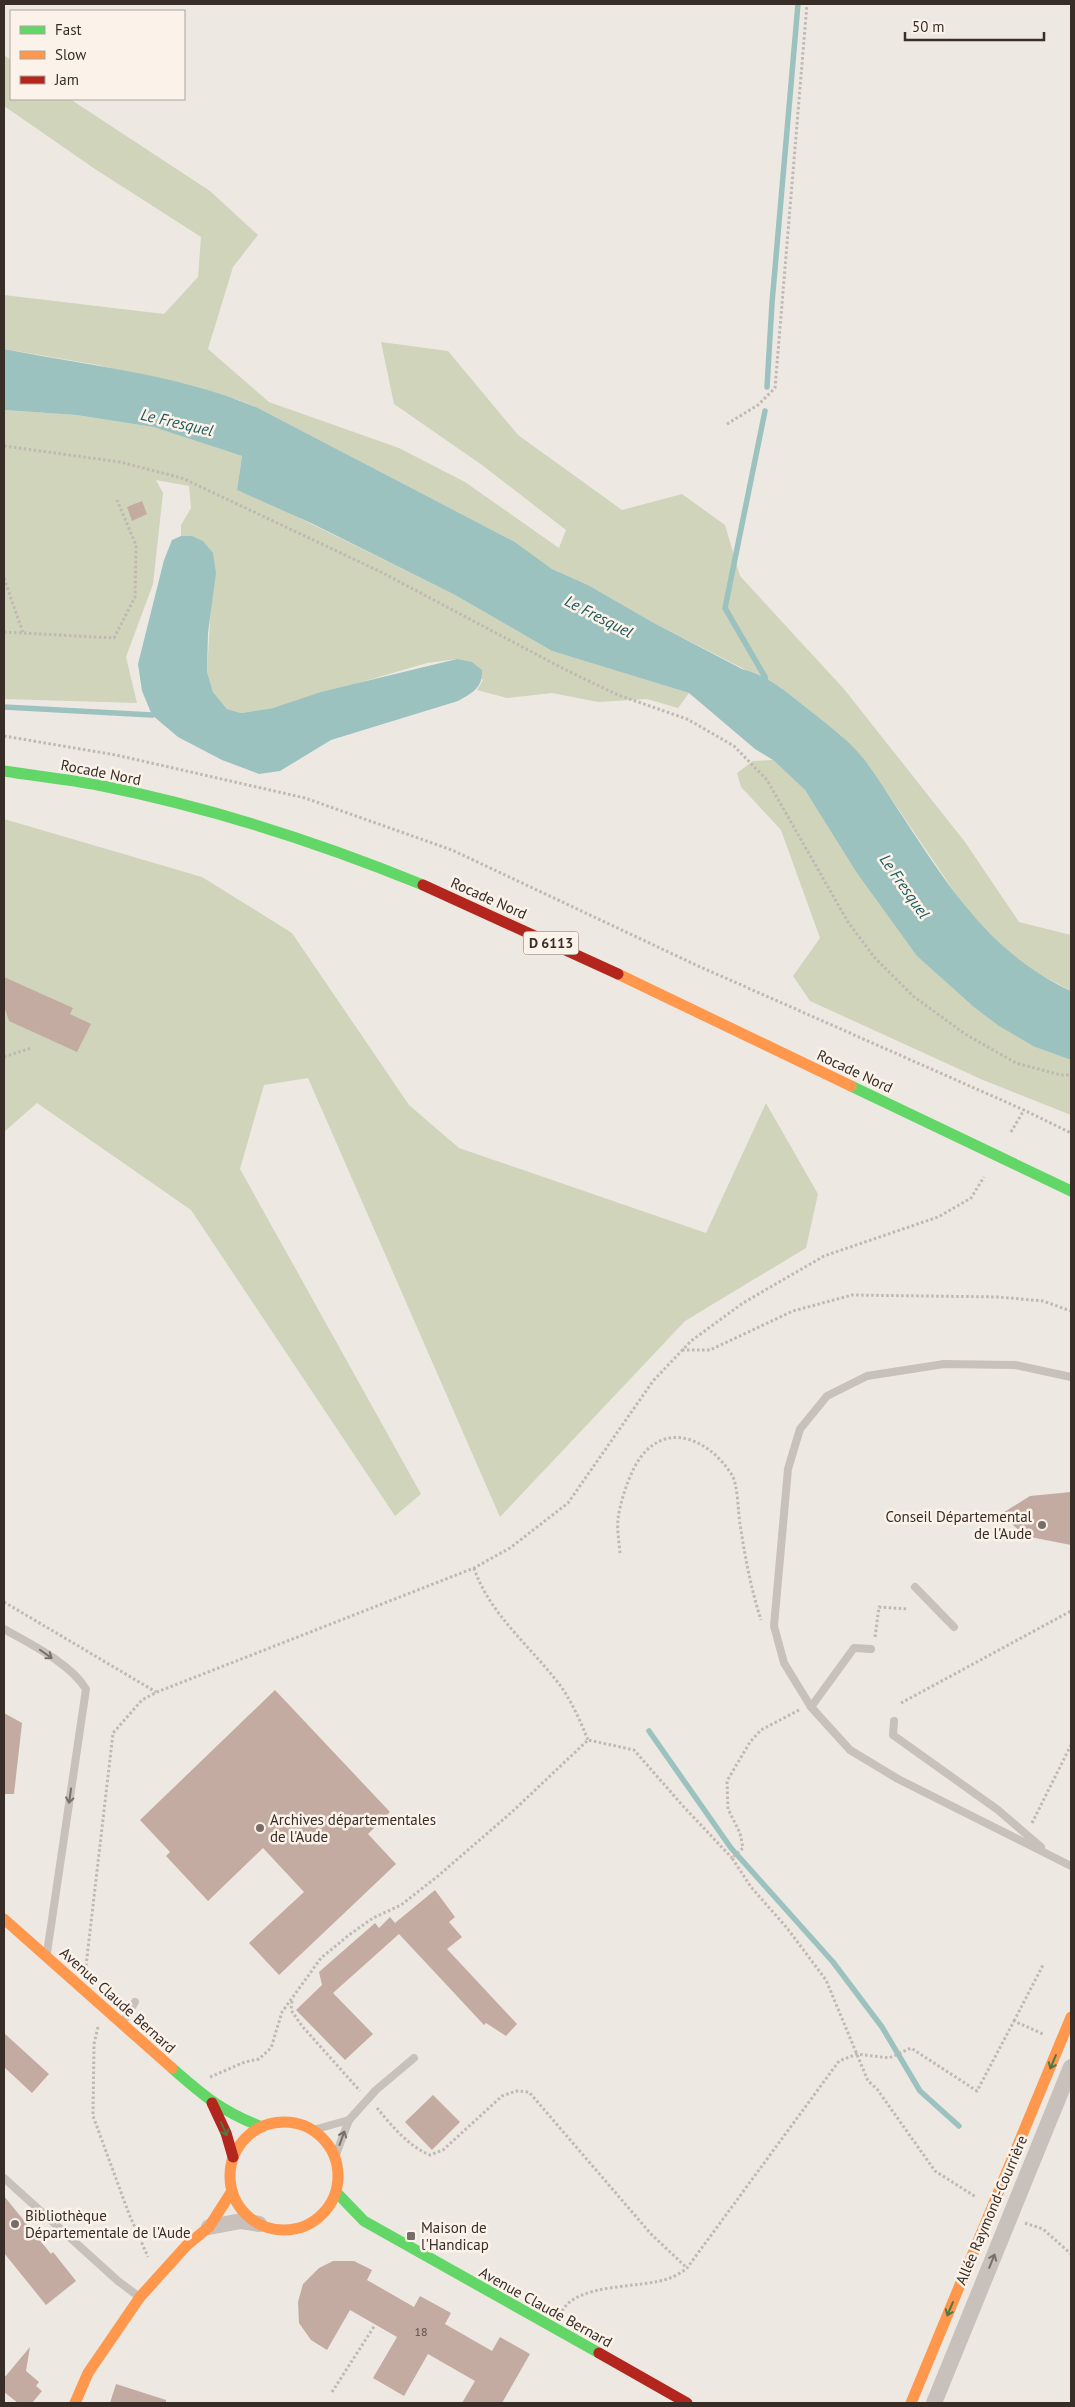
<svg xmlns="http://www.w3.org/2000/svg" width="1075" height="2407" viewBox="0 0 1075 2407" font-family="'PT Sans',sans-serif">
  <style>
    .green { fill: #d0d4bb }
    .water { fill: #9cc2c0 }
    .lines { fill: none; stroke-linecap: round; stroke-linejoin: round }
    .stream { stroke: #9cc2c0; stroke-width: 5.5 }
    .building { fill: #c3aba2 }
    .path { stroke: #c0b8b3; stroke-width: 3; stroke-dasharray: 2.5 2.5; stroke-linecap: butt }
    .lane { stroke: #c8c0ba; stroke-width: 8 }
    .street { stroke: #c8c0ba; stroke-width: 16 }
    .fast { stroke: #63d668; stroke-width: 11 }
    .slow { stroke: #ff974d; stroke-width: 11 }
    .jam { stroke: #b3261e; stroke-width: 11 }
    .oneway { stroke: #796f6a }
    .oneway2 { stroke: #4c7945 }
    .poi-dot { fill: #786e69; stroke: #fbf2e9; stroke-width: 2 }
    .labels { text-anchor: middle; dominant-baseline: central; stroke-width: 5; stroke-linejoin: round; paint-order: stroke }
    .number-label { font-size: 12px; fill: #5c4c46 }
    .shield { fill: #fbf2e9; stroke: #736862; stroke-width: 1 }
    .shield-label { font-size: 14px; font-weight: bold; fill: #392d28 }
    .street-label { font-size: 15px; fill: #392d28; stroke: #fbf2e9 }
    .poi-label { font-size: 15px; fill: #392d28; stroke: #fbf2e9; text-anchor: start }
    .water-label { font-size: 16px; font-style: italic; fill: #1b5a5d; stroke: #fbf2e9 }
  </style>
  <rect width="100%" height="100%" fill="#eee8e2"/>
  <g class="green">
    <path d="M 4,55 L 11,60 L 11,99 L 70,99 L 210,191 L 258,235 L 233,267 L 208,349 L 269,402 L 399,448 L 465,482 L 559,548 L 566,530 L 482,465 L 394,404 L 381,342 L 448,351 L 518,435 L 622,510 L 682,494 L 725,525 L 740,576 L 844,689 L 965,842 L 1019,922 L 1071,935 L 1071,991 L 1032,970 L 1004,948 L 966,909 L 870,767 L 841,735 L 781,688 L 654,623 L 588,585 L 552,569 L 515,542 L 258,408 L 239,400 L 98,365 L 4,349 L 4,295 L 164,314 L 198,277 L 201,237 L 95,169 L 4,106 Z"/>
    <path d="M 4,410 L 76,415 L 153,427 L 242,456 L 237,490 L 259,498 L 455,595 L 552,651 L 689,693 L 678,708 L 647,699 L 598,702 L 552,693 L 507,698 L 477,690 L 483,680 L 457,659 L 427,663 L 273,708 L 241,713 L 227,709 L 213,692 L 207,672 L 211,604 L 192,536 L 181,536 L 181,525 L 191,508 L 189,486 L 156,480 L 163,493 L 153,584 L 126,657 L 137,703 L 4,699 Z"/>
    <path d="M 773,760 L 805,790 L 830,828 L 1035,1047 L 1071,1060 L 1071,1115 L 983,1080 L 810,1001 L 793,976 L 820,938 L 781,830 L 741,787 L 737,773 L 753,761 Z"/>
    <path d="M 4,819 L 202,877 L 292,933 L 409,1105 L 459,1148 L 706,1233 L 766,1103 L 818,1194 L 806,1248 L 685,1321 L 500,1517 L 308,1078 L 264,1085 L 240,1169 L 421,1494 L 395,1516 L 191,1210 L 37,1103 L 4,1132 Z"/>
  </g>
  <g class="water">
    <path d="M 4,349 C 89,366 178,374 258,408 L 515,542 L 552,569 L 588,585 L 654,623 L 742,669 C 766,675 784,690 803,705 C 824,722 846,737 863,758 C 876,774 887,793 899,811 C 947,884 989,953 1071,991 L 1071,1060 L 1035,1047 L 999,1026 L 974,1007 L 917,956 L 857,873 L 805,790 L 773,760 L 755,749 L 689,693 L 552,651 L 455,595 L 311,523 L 237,490 L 242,456 L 153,427 L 76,415 L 4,410 Z"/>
    <path d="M 181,536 L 192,536 L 203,541 L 213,553 L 216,573 L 208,633 L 207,672 L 213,692 L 227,709 L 241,713 L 273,708 L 321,692 L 457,659 L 472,662 L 482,670 C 483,688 472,693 458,701 L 331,740 L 280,771 L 259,774 L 222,760 L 178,737 L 152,715 L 142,691 L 138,664 L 164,560 L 172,540 Z"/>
  </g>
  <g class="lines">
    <g class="stream">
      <path d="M 767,387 L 772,303 L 798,4"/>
      <path d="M 765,411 L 725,608 L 765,677 L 766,684"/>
      <path d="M 4,707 L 152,715"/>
      <path d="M 649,1731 L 731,1848 L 833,1962 L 882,2027 L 920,2091 L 959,2126"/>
    </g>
  </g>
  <g class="building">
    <path d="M 142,501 L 147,514 L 132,521 L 127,507 Z"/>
    <path d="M 4,977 L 73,1008 L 70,1014 L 91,1024 L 77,1052 L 9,1021 L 4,1006 Z"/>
    <path d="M 1071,1492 L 1071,1545 L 1025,1536 L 1001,1514 L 1030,1496 Z"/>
    <path d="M 275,1690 L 390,1812 L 368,1834 L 396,1864 L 279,1975 L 249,1943 L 304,1892 L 263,1848 L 208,1901 L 166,1856 L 170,1852 L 140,1820 Z"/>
    <path d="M 4,1713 L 22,1723 L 14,1794 L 4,1794 Z"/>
    <path d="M 435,1890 L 455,1917 L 449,1922 L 462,1937 L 447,1949 L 517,2024 L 506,2036 L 486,2023 L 484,2025 L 399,1934 L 333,1993 L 373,2034 L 345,2060 L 296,2010 L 322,1985 L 319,1972 L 375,1923 L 379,1928 L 390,1917 L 395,1923 Z"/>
    <path d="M 4,2033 L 49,2074 L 32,2093 L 4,2067 Z"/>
    <path d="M 433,2095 L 460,2122 L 432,2150 L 405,2122 Z"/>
    <path d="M 4,2196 L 51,2254 L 53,2252 L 76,2281 L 46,2305 L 4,2253 Z"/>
    <path d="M 333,2261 L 354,2261 L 372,2270 L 367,2280 L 414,2307 L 420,2296 L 451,2313 L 445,2324 L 492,2351 L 500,2337 L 530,2354 L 502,2403 L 462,2403 L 475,2381 L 428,2354 L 404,2396 L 373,2378 L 397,2337 L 350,2310 L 327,2350 L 311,2340 L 299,2323 L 298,2302 L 303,2284 L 319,2268 Z"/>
    <path d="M 30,2347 L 26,2371 L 39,2382 L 36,2386 L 42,2391 L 32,2403 L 18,2403 L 4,2392 L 4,2378 Z"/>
    <path d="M 116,2384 L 166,2400 L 166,2403 L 110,2403 Z"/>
  </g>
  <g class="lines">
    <g class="path">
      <path d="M 727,424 L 758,405 L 775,388 L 807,4"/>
      <path d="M 4,446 L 120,462 L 182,478 L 381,572 L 564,669 L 618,695 L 687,719 L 734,746 L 767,780 L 848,922 L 874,957 L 913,996 L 965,1034 L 1016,1063 L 1061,1075 L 1071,1075"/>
      <path d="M 4,578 L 23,633"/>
      <path d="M 4,632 L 114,638 L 135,597 L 136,545 L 117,500"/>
      <path d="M 4,736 L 116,755 L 305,798 L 452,850 L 696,965 L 1024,1110 L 1071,1133"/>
      <path d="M 4,1057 L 31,1048"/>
      <path d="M 1011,1132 L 1024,1110"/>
      <path d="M 682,1350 L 710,1350 L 793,1311 L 852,1295 L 999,1297 L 1043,1301 L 1071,1311"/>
      <path d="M 620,1553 C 619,1542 617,1530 618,1519 C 620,1503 627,1482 634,1468 C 660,1418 707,1436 732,1475 C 738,1485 738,1512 740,1524 C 745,1557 751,1589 761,1620"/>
      <path d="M 474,1568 C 490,1616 534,1649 562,1688 C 573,1704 581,1723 588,1740"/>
      <path d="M 4,1602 L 156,1692"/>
      <path d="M 875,1637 L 879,1607 L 908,1609"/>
      <path d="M 901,1703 L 1071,1611"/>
      <path d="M 799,1710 L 761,1730 L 750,1742 L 727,1781 L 728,1809 L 740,1833 L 743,1848 L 732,1858 L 751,1887 L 787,1928 L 826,1980 L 868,2081 L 877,2089 L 935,2171 L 976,2197"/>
      <path d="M 1032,1823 L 1071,1745"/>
      <path d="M 86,1966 L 113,1733 L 142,1700 L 157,1692 L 474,1568 L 510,1548 L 568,1503 L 653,1381 L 691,1341 L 743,1303 L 824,1256 L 938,1217 L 971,1198 L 984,1177"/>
      <path d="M 292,2001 L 291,2010 L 302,2026 L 360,2091"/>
      <path d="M 1014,2021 L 1043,1965"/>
      <path d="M 98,2027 L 94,2044 L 93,2116 L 129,2214 L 148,2257"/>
      <path d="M 210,2077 L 245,2062 L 259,2059 L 271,2048 L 282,2012 L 321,1958 L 349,1935 L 373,1918 L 401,1905 L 438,1876 L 513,1811 L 588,1740 L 634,1750 L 683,1806 L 732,1858"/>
      <path d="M 377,2108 C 392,2126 408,2146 430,2155 L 443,2150 L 502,2096 L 516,2091 L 529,2092 L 651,2234 L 687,2268"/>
      <path d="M 1025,2223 L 1043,2229 L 1071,2254"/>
      <path d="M 562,2311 C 578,2282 642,2289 670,2278 C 676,2276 682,2272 687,2268 L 839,2061 L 857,2054 L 889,2058 L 911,2048 L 977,2091 L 1014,2021 L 1043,2034"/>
      <path d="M 332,2392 L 375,2325"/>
    </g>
    <g class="lane">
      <path d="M 1071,1377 L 1015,1365 L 944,1364 L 867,1376 L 827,1396 L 800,1429 L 788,1469 L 774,1626 L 784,1663 L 811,1707 L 850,1750 L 898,1779 L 1071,1866"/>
      <path d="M 915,1587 L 954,1627"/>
      <path d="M 4,1629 C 30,1644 70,1663 86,1689 L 47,1953"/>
      <path d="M 811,1707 L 854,1648 L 871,1649"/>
      <path d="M 894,1721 L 893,1735 L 998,1810 L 1041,1847"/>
      <path d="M 123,2022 L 135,2002"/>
      <path d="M 313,2130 L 349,2120"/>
      <path d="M 335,2157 L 349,2120 L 376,2090 L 414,2058"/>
      <path d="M 4,2178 L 118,2281 L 138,2296"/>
    </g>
    <g class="street">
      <path d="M 209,2227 L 241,2221 L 259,2224"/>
      <path d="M 934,2403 L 1071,2067"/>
    </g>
    <g class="fast">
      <path d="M 4,771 C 35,776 67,779 98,785 C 209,807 318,842 423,885"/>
      <path d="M 851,1086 L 1071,1191"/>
      <path d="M 172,2068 C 204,2096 221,2111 262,2127"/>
      <path d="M 336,2192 L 364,2221 L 599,2353"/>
    </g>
    <g class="slow">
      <path d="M 618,974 L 851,1086"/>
      <path d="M 4,1919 L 172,2068"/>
      <circle cx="284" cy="2176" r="54"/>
      <path d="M 75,2403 L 88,2373 L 140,2297 L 187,2245 L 209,2227 L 232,2191"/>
      <path d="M 911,2403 L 1071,2017"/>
    </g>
    <g class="jam">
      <path d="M 423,885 L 618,974"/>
      <path d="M 212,2103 L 226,2133 L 233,2157"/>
      <path d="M 599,2353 L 687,2403"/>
    </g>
  </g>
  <defs><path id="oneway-shaft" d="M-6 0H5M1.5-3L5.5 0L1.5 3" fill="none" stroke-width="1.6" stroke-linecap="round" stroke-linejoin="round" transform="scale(1.25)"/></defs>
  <g class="oneway">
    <use href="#oneway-shaft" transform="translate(46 1654) rotate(35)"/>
    <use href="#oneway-shaft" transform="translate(70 1796) rotate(98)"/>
    <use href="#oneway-shaft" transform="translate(342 2138) rotate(-70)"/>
    <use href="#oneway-shaft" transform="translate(992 2261) rotate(-68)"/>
  </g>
  <g class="oneway2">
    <use href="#oneway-shaft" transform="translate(1053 2062) rotate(113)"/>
    <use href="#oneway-shaft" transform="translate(224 2129) rotate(66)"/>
    <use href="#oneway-shaft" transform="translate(950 2309) rotate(113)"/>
  </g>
  <g class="poi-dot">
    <circle cx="1042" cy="1525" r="5"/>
    <circle cx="260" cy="1828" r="5"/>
    <circle cx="15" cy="2224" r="5"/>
    <rect x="406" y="2231" width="10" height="10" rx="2.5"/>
  </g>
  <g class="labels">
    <g class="number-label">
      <text x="421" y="2331">18</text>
    </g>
    <rect class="shield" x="523.5" y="931.5" width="55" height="23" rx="4"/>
    <g class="shield-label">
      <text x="551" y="943">D 6113</text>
    </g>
    <g class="street-label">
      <text transform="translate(101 772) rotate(11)">Rocade Nord</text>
      <text transform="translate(489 898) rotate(24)">Rocade Nord</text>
      <text transform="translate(855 1071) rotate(25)">Rocade Nord</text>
      <text transform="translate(118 2000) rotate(42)">Avenue Claude Bernard</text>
      <text transform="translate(991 2210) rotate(-67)">Allée Raymond-Courrière</text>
      <text transform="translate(546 2307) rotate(29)">Avenue Claude Bernard</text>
    </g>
    <g class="poi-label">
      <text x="1032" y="1516" text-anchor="end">Conseil Départemental<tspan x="1032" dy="17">de l'Aude</tspan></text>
      <text x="270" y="1819">Archives départementales<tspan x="270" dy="17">de l'Aude</tspan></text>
      <text x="25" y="2215">Bibliothèque<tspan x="25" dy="17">Départementale de l'Aude</tspan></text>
      <text x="421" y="2227">Maison de<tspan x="421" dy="17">l'Handicap</tspan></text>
    </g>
    <g class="water-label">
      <text transform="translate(177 422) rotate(13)">Le Fresquel</text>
      <text transform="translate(599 616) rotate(27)">Le Fresquel</text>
      <text transform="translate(905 886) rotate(55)">Le Fresquel</text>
    </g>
  </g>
  <rect width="1075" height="2407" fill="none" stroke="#392d28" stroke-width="10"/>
  <rect x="10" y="10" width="175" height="90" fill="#fbf2e9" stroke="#ada39c"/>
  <rect x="20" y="26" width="25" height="8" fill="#63d668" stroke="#ada39c"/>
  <text x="55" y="35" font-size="15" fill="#392d28">Fast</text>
  <rect x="20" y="51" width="25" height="8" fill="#ff974d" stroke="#ada39c"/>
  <text x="55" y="60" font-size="15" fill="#392d28">Slow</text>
  <rect x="20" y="76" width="25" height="8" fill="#b3261e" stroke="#ada39c"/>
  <text x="55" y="85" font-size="15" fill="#392d28">Jam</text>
  <path d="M905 32v8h139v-8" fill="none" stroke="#392d28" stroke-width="2.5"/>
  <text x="912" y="32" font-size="15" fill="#392d28" stroke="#fbf2e9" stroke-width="4" paint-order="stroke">50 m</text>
</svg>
